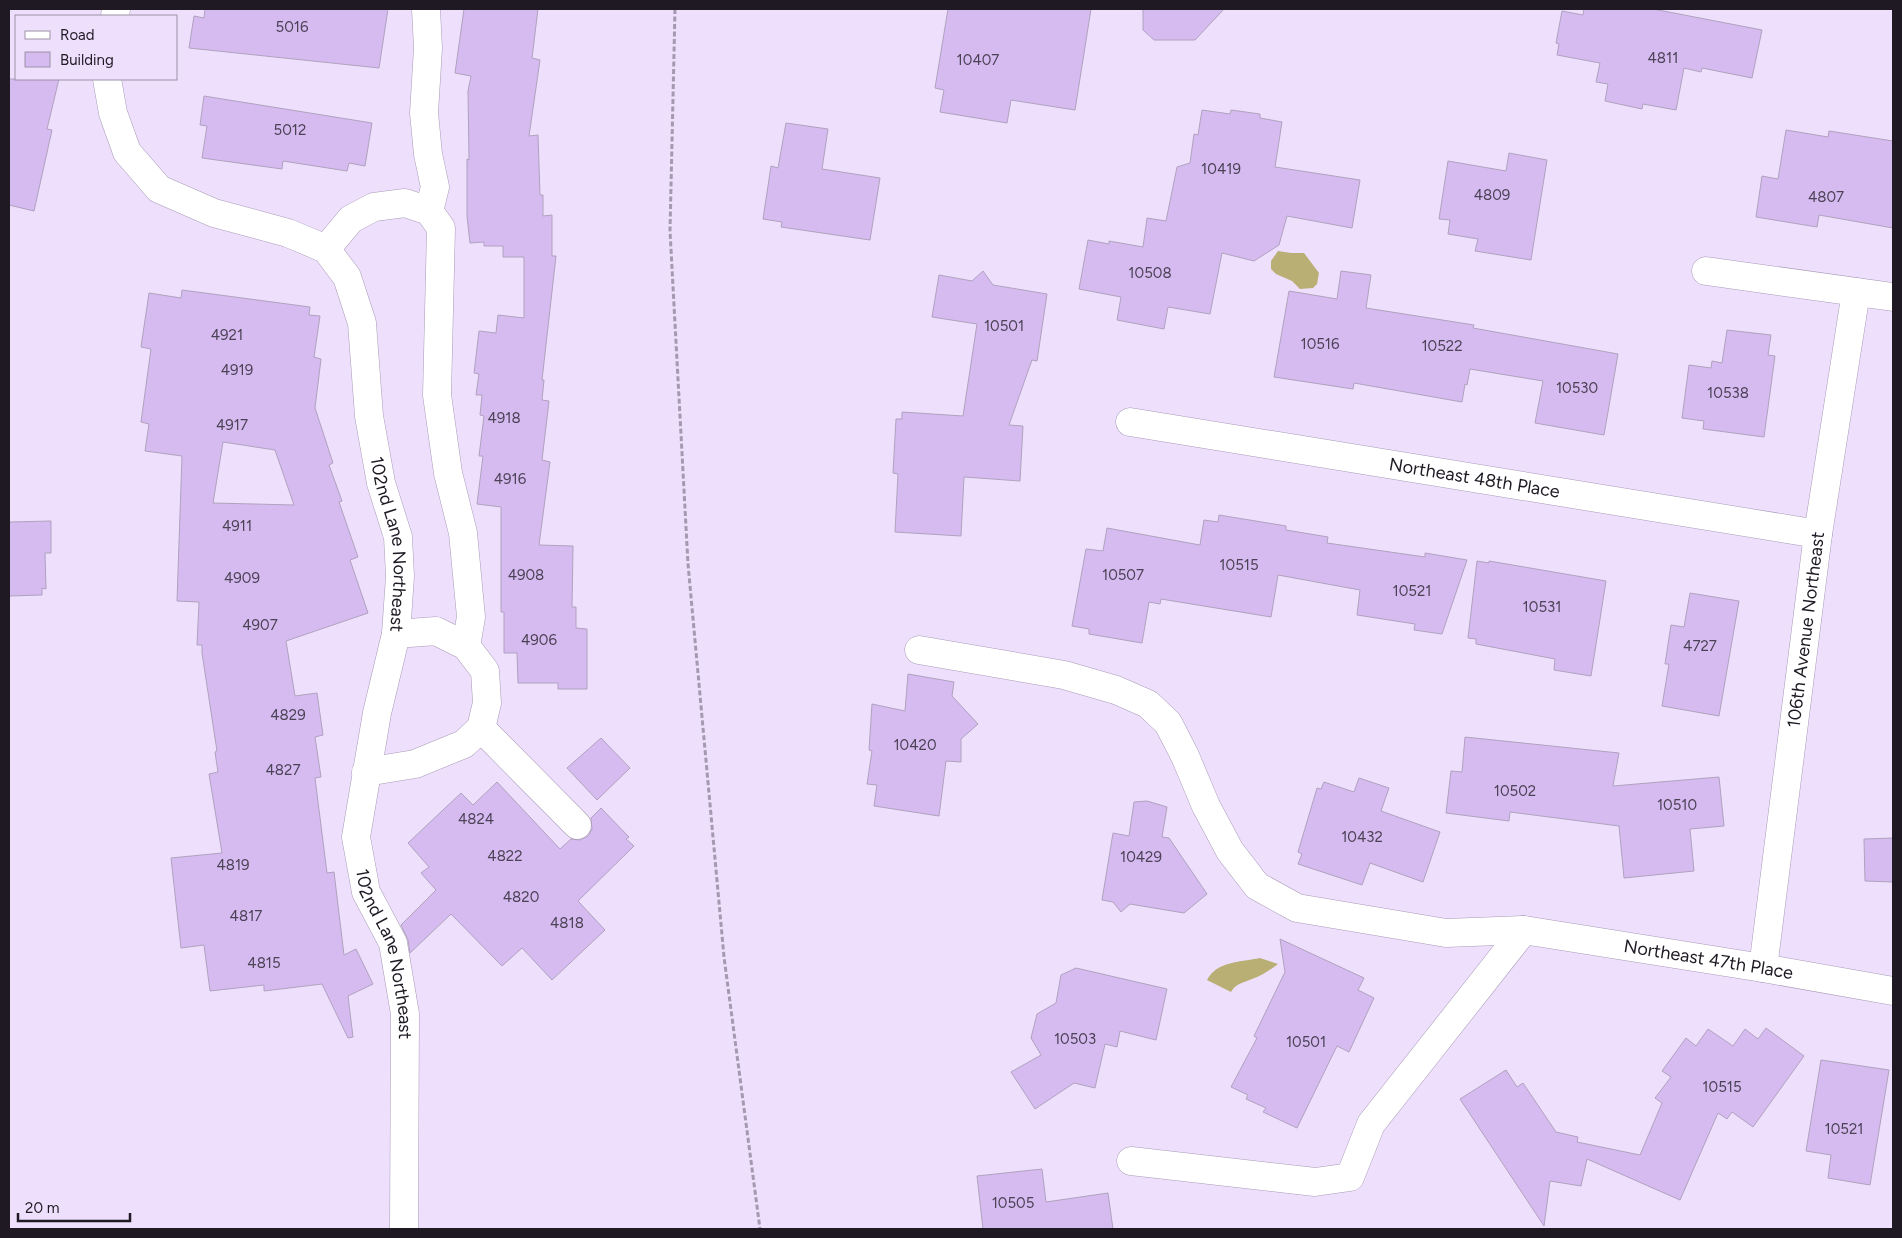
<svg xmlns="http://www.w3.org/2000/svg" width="1902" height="1238" viewBox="0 0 1902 1238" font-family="Figtree,sans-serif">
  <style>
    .forest { fill: #b9ae73 }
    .building { fill: #d6bbf1; stroke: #b0a2be; fill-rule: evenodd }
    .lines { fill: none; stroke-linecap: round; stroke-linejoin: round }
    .minor-casing { stroke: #a89bb6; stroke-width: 29 }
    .path { stroke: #a499af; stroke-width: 3; stroke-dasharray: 5 2.5; stroke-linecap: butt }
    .minor { stroke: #fff; stroke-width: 28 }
    .labels { text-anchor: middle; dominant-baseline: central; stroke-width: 4; stroke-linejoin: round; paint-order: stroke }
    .number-label { font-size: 15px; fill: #4c4256 }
    .street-label { font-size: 18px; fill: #1e1923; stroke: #eee0fd }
  </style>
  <rect width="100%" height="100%" fill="#eee0fd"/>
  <g class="forest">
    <path d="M 1278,251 L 1291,253 L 1304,253 L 1319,273 L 1317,284 L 1313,288 L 1300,289 L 1292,281 L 1276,274 L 1271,269 L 1271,261 Z"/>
    <path d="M 1260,958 L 1278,964 C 1270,970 1261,976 1252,979 C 1243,983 1236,983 1231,992 L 1207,980 C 1217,961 1241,962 1260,958 Z"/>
  </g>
  <g class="building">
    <path d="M 205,9 L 388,9 L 379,68 L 189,48 L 194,16 L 204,18 Z"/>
    <path d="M 464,9 L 538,9 L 532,58 L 540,60 L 529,136 L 538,135 L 540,195 L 543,195 L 543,216 L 552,215 L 552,256 L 556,256 L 542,380 L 544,380 L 542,400 L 549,401 L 542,460 L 550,462 L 539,545 L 573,546 L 572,607 L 576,607 L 576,628 L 587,629 L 587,689 L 558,689 L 558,683 L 518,683 L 517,653 L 504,653 L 504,612 L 501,612 L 501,507 L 477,504 L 483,456 L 479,456 L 484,416 L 480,415 L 482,395 L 476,395 L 479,374 L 474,373 L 479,331 L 496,333 L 498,315 L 524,318 L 524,257 L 503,257 L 503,246 L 484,246 L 484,242 L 470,243 L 467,216 L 467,159 L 469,160 L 468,91 L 471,76 L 455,73 Z"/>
    <path d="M 948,9 L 1091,9 L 1075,110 L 1011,100 L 1007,123 L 940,112 L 944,90 L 935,88 Z"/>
    <path d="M 1143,9 L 1224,9 L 1195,40 L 1154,40 L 1143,30 Z"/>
    <path d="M 1584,9 L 1653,9 L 1762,30 L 1752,78 L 1702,68 L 1701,72 L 1684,68 L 1676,110 L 1643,104 L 1642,109 L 1605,101 L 1608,84 L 1596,82 L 1600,63 L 1557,55 L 1559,44 L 1556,43 L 1562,11 L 1583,15 Z"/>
    <path d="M 9,79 L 59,79 L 47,129 L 52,130 L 34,211 L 9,205 Z"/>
    <path d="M 204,96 L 372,123 L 365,166 L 349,163 L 347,171 L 283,161 L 282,169 L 202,158 L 207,126 L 200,125 Z"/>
    <path d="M 1202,110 L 1230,114 L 1231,110 L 1260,114 L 1260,118 L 1282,122 L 1275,167 L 1360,180 L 1352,228 L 1287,216 L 1279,245 L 1254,261 L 1222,253 L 1210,314 L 1168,307 L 1164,329 L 1117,320 L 1121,297 L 1079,289 L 1088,240 L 1109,244 L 1109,241 L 1143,247 L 1147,218 L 1166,221 L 1177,167 L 1190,163 L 1194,134 L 1198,135 Z"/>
    <path d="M 786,123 L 828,129 L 822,169 L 880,178 L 870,240 L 781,227 L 782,222 L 763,219 L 771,166 L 778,168 Z"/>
    <path d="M 1786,130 L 1828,137 L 1829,131 L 1893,141 L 1893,228 L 1819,215 L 1817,227 L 1756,217 L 1762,176 L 1778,179 Z"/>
    <path d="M 1509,153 L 1547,160 L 1531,260 L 1475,251 L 1478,239 L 1448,234 L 1450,220 L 1439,219 L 1448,161 L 1506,171 Z"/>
    <path d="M 983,271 L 993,285 L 1047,294 L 1037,361 L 1032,360 L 1009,425 L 1023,426 L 1020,481 L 964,477 L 961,536 L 895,532 L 898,474 L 893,473 L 896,419 L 902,419 L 902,412 L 963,416 L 977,324 L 932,317 L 939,275 L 972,281 Z"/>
    <path d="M 1341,271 L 1371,275 L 1366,308 L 1474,325 L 1473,328 L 1618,354 L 1604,435 L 1535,423 L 1543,381 L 1470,369 L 1467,385 L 1465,384 L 1462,402 L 1354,383 L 1353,389 L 1274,377 L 1289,291 L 1337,299 Z"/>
    <path d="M 182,290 L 310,307 L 309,315 L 320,316 L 314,357 L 321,359 L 315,408 L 333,463 L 329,465 L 342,501 L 339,502 L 358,557 L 350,560 L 368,613 L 286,641 L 295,696 L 317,693 L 323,735 L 315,737 L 321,777 L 315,778 L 327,873 L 334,872 L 344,955 L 356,949 L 373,984 L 348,996 L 353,1037 L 348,1038 L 322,984 L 264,991 L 264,985 L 210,991 L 204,945 L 181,948 L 171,858 L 222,853 L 209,774 L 218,772 L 215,752 L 217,751 L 202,653 L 202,645 L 197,645 L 199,602 L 177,601 L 182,456 L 145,451 L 149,424 L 141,422 L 151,349 L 141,347 L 149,293 L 181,298 ZM 223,442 L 275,450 L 294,505 L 213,503 Z"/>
    <path d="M 1727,330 L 1771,335 L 1768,355 L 1775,356 L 1764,437 L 1703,429 L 1704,421 L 1682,418 L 1689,365 L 1711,368 L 1712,361 L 1722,363 Z"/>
    <path d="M 1219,515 L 1286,526 L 1286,530 L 1328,537 L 1327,543 L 1425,557 L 1425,553 L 1467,560 L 1442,634 L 1414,630 L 1415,624 L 1357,615 L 1360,590 L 1278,575 L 1271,617 L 1161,599 L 1160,604 L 1149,602 L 1142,643 L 1089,634 L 1089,629 L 1072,626 L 1086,549 L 1103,551 L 1107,528 L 1200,545 L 1204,520 L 1218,522 Z"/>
    <path d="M 51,521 L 51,553 L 45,553 L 46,589 L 42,588 L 42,595 L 9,596 L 9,522 Z"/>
    <path d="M 1477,561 L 1489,563 L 1489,561 L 1606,581 L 1591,676 L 1554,670 L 1555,659 L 1476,644 L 1476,639 L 1468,638 Z"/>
    <path d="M 1690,593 L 1739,601 L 1719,716 L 1662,706 L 1669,664 L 1665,664 L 1671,625 L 1684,627 Z"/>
    <path d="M 908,674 L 954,682 L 952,696 L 978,724 L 961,739 L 961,762 L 946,761 L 939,816 L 874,806 L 877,785 L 867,784 L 872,751 L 869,750 L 872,704 L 905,711 Z"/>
    <path d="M 1465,737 L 1619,753 L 1613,786 L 1719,777 L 1724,826 L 1690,829 L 1694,871 L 1624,878 L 1619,826 L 1510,812 L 1509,821 L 1446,813 L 1451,771 L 1462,772 Z"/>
    <path d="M 601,738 L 630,768 L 597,800 L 567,768 Z"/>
    <path d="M 1359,778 L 1389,788 L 1381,811 L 1440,832 L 1423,882 L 1370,863 L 1362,885 L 1298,864 L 1302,854 L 1298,852 L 1317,788 L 1321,789 L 1324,782 L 1354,792 Z"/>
    <path d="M 497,782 L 560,849 L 571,839 L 580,840 L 588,836 L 592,829 L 591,818 L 601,808 L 629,837 L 626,839 L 634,846 L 578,901 L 605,930 L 552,980 L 522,948 L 502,966 L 451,914 L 410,953 L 408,940 L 401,925 L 436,890 L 421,873 L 429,867 L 408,843 L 461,793 L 473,805 Z"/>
    <path d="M 1147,801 L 1167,807 L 1162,837 L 1169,838 L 1207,894 L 1184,913 L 1130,904 L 1121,912 L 1113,902 L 1102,900 L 1113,833 L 1129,836 L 1134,802 Z"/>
    <path d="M 1893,838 L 1893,882 L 1865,881 L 1864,839 Z"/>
    <path d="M 1280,939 L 1364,978 L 1358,990 L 1374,998 L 1349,1052 L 1337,1046 L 1297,1128 L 1263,1112 L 1266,1108 L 1246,1099 L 1248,1095 L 1231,1087 L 1257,1038 L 1254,1036 L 1285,972 Z"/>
    <path d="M 1076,968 L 1167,989 L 1156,1040 L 1120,1031 L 1117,1047 L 1105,1044 L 1095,1088 L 1074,1083 L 1035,1109 L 1011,1072 L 1041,1055 L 1031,1038 L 1037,1014 L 1056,1003 L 1061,975 Z"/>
    <path d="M 1766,1028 L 1804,1056 L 1753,1127 L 1732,1112 L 1727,1119 L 1718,1113 L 1680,1200 L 1587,1159 L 1581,1186 L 1550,1181 L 1544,1226 L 1460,1099 L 1506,1070 L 1517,1087 L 1523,1083 L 1556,1132 L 1578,1137 L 1577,1142 L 1640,1155 L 1662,1103 L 1655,1098 L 1671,1077 L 1662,1071 L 1686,1038 L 1696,1046 L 1708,1029 L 1733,1046 L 1745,1029 L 1758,1039 Z"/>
    <path d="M 1821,1060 L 1889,1070 L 1870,1185 L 1828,1178 L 1831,1155 L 1806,1151 Z"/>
    <path d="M 1042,1169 L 1046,1202 L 1108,1193 L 1113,1229 L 983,1229 L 977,1176 Z"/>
  </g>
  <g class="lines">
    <defs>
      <g id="minor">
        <path d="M 426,9 L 428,48 L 424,113 L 428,154 L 435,187 L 429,211"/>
        <path d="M 115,16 L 116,9"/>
        <path id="s1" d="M 107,79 L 113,113 L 127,152 L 159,189 L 214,213 L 288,233 L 326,249 L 347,277 L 362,323 L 369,416 L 381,483 L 398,537 L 400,576 L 396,634 L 377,713 L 356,837 L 366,892 L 393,943 L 405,1014 L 404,1229"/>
        <path d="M 326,249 L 351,219 L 374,207 L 405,203 L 429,211 L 441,228 L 437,395 L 448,473 L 463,533 L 471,617 L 466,646"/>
        <path d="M 1706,271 L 1893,297"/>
        <path id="s2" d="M 1130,422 L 1818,534"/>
        <path id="s3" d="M 919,650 L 1064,675 L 1116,690 L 1148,704 L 1168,723 L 1185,756 L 1206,806 L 1230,851 L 1257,886 L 1297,908 L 1446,933 L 1524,930 L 1763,968 L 1893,991"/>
        <path d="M 481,728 L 577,825"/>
        <path d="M 366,772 L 415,764 L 464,744 L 481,728 L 487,703 L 485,671 L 466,646 L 436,631 L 396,634"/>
        <path id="s4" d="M 1763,968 L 1818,534 L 1856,292"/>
        <path d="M 1131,1161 L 1315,1182 L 1350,1177 L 1371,1124 L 1524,930"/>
      </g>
    </defs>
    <use href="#minor" class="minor-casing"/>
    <path class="path" d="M 675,9 L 670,231 L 688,564 L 724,957 L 760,1229"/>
    <use href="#minor" class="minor"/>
  </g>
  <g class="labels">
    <g class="number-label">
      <text x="292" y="27">5016</text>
      <text x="1663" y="58">4811</text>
      <text x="978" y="60">10407</text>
      <text x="290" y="130">5012</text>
      <text x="1221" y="169">10419</text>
      <text x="1492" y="195">4809</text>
      <text x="1826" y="197">4807</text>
      <text x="1150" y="273">10508</text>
      <text x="1004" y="326">10501</text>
      <text x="227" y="335">4921</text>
      <text x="1320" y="344">10516</text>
      <text x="1442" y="346">10522</text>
      <text x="237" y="370">4919</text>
      <text x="1577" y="388">10530</text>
      <text x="1728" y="393">10538</text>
      <text x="504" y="418">4918</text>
      <text x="232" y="425">4917</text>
      <text x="510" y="479">4916</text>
      <text x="237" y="526">4911</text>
      <text x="1239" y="565">10515</text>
      <text x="526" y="575">4908</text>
      <text x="1123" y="575">10507</text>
      <text x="242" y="578">4909</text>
      <text x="1412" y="591">10521</text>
      <text x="1542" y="607">10531</text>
      <text x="260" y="625">4907</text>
      <text x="539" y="640">4906</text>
      <text x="1700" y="646">4727</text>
      <text x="288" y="715">4829</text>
      <text x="915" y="745">10420</text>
      <text x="283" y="770">4827</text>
      <text x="1515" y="791">10502</text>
      <text x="1677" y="805">10510</text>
      <text x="476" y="819">4824</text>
      <text x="1362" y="837">10432</text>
      <text x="505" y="856">4822</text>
      <text x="1141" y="857">10429</text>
      <text x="233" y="865">4819</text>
      <text x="521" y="897">4820</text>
      <text x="246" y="916">4817</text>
      <text x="567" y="923">4818</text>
      <text x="264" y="963">4815</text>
      <text x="1075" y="1039">10503</text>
      <text x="1306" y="1042">10501</text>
      <text x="1722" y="1087">10515</text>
      <text x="1844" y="1129">10521</text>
      <text x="1013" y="1203">10505</text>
    </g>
    <g class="street-label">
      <text stroke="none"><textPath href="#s2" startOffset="349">Northeast 48th Place</textPath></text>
      <text stroke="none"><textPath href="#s1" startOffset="610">102nd Lane Northeast</textPath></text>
      <text stroke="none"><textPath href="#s4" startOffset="341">106th Avenue Northeast</textPath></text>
      <text stroke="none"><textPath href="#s1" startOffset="1030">102nd Lane Northeast</textPath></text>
      <text stroke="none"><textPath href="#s3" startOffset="912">Northeast 47th Place</textPath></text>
    </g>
  </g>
  <rect width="1902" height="1238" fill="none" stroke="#1e1923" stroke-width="20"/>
  <rect x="15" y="15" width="162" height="65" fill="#eee0fd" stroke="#9b90a6"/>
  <rect x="25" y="31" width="25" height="8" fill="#ffffff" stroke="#9b90a6"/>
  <text x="60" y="40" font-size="15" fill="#1e1923">Road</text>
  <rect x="25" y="52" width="25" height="15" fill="#d6bbf1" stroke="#9b90a6"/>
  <text x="60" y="65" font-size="15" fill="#1e1923">Building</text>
  <path d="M18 1213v8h112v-8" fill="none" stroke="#1e1923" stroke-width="2.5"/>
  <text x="25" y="1213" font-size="15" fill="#1e1923" stroke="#eee0fd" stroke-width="4" paint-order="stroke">20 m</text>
</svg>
